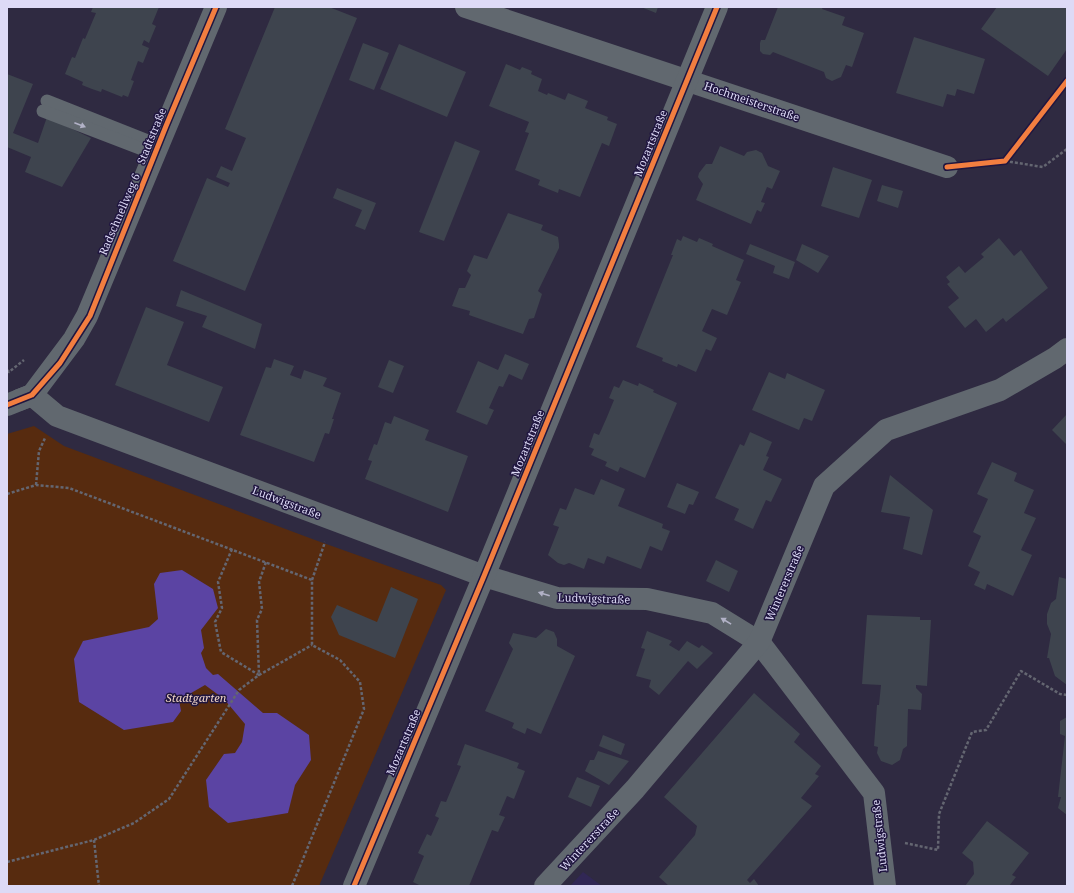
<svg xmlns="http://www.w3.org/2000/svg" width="1074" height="893" viewBox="0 0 1074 893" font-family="'Noto Serif',serif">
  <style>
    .built { fill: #312755 }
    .green { fill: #572b0f }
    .water { fill: #5b44a3 }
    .building { fill: #3e444e }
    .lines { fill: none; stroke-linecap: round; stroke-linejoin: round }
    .path { stroke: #646671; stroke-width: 2.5; stroke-dasharray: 3 2; stroke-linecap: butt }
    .lane { stroke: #61686f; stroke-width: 13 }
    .street { stroke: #61686f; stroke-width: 22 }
    .cycleway-casing { stroke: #201640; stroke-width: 8 }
    .cycleway { stroke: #f27e40; stroke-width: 5 }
    .oneway { fill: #b2b2c7 }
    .labels { text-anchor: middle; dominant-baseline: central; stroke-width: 3; stroke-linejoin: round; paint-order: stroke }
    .street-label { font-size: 11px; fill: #dddaf6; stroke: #201640 }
    .park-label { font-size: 11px; font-style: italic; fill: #f0d4c5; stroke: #201640 }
  </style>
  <rect width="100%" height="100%" fill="#2f2a41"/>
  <path class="built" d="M 583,872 L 602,886 L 570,886 Z"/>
  <path class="green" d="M 34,426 L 64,446 L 315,540 L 441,585 L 446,590 L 319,886 L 7,886 L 7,434 Z"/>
  <path class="water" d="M 182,570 L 213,589 L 218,608 L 201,630 L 204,648 L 201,653 L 206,668 L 213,675 L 218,674 L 263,713 L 277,713 L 309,735 L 311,760 L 295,785 L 288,813 L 228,823 L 209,807 L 206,780 L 224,754 L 235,753 L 242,742 L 245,724 L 224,699 L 205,685 L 179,700 L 181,711 L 173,722 L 124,730 L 79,702 L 74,659 L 83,641 L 149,627 L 158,619 L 154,584 L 160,573 Z"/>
  <g class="building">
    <path d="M 93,7 L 159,7 L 152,24 L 156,26 L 149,43 L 144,40 L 142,45 L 149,48 L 143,63 L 138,61 L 131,80 L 134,81 L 128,97 L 123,95 L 122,97 L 102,89 L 101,92 L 92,89 L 82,85 L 83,82 L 65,74 L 72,57 L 75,58 L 83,38 L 85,39 L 96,13 L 91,12 Z"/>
    <path d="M 275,7 L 329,7 L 357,18 L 245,291 L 173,261 L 207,178 L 228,187 L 230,183 L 216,177 L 221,166 L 232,171 L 246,138 L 225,129 Z"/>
    <path d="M 641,7 L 658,7 L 656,13 Z"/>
    <path d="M 778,7 L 823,7 L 822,9 L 845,17 L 842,25 L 864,33 L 852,67 L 846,65 L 841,77 L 832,81 L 826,78 L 824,72 L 773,52 L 770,55 L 763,54 L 760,51 L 760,43 L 761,40 L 765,40 Z"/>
    <path d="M 997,7 L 1067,7 L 1067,49 L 1048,76 L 981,29 Z"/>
    <path d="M 914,37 L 985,59 L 974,94 L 957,89 L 955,96 L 947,94 L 943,107 L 896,93 Z"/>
    <path d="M 363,43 L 389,53 L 374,90 L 349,80 Z"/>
    <path d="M 399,44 L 466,72 L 447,117 L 380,89 Z"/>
    <path d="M 506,64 L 520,70 L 522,67 L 532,71 L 531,74 L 542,79 L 538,91 L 547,95 L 548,93 L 565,100 L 568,93 L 588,101 L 585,108 L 608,117 L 607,120 L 617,124 L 609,146 L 602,143 L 580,197 L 559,189 L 558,193 L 538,185 L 540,180 L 515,170 L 529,133 L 525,132 L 529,122 L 489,106 Z"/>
    <path d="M 7,74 L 33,84 L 13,133 L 38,143 L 47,117 L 91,138 L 62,187 L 25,172 L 31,157 L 7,147 Z"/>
    <path d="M 455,141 L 480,151 L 444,241 L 419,232 Z"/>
    <path d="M 720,146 L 744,156 L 747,152 L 756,150 L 762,153 L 768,166 L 780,171 L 772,189 L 767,187 L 761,202 L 765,203 L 761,212 L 757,210 L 751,224 L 696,200 L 703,184 L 698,177 L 699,173 L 706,164 L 712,164 Z"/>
    <path d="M 833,167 L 872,180 L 859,218 L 821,206 Z"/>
    <path d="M 882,185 L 903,191 L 898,208 L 877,201 Z"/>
    <path d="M 337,188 L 376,203 L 365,230 L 355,226 L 362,210 L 333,198 Z"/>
    <path d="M 508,213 L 543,225 L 541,230 L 558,237 L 559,244 L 559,248 L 538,291 L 542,294 L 534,318 L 529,319 L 523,334 L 469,315 L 470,311 L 452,306 L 459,288 L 465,288 L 471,275 L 467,271 L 474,255 L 487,259 Z"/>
    <path d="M 683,236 L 697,242 L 699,238 L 713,244 L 712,246 L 744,260 L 736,280 L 741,282 L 727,315 L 712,309 L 702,331 L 717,338 L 711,351 L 706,349 L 696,372 L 678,364 L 677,367 L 662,361 L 663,358 L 636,347 L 673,255 L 671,255 L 677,239 L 681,241 Z"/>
    <path d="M 999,238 L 1014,256 L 1021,250 L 1048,288 L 1006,322 L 1003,318 L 986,332 L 976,319 L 965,328 L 948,307 L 959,298 L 947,284 L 950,282 L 946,277 L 959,266 L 965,273 L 984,257 L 981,254 Z"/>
    <path d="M 750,244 L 795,262 L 789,279 L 773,273 L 775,266 L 746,254 Z"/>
    <path d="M 802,244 L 829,256 L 818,273 L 796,260 Z"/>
    <path d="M 181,290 L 262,324 L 255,349 L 202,327 L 207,316 L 176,306 Z"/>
    <path d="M 146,307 L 184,322 L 167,365 L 223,387 L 209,422 L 115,385 Z"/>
    <path d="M 505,354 L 529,364 L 522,380 L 509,374 L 503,387 L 499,386 L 489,408 L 494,410 L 487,425 L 456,412 L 478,361 L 498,370 Z"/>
    <path d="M 274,359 L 294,366 L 290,375 L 301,379 L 304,370 L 327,378 L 323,386 L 341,393 L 332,419 L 334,419 L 329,434 L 325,433 L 314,462 L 240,435 L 266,367 L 271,368 Z"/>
    <path d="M 389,360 L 404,366 L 393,393 L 378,387 Z"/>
    <path d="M 769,372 L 785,379 L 787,373 L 825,390 L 812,421 L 804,418 L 799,430 L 752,410 Z"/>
    <path d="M 623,380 L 638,386 L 639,383 L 654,390 L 653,392 L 677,403 L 645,478 L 620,467 L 618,472 L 605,466 L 607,462 L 591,455 L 594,449 L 589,447 L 594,433 L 599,435 L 607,417 L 614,400 L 609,398 L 614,386 L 619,388 Z"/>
    <path d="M 1067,414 L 1067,445 L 1052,430 Z"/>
    <path d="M 394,416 L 429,430 L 425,440 L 468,456 L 448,512 L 365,479 L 372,461 L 368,460 L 374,444 L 377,445 L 385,422 L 391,424 Z"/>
    <path d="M 750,432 L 772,442 L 766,456 L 769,457 L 763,470 L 782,479 L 771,502 L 766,500 L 753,529 L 734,520 L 739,509 L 715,498 L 740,444 L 744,446 Z"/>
    <path d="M 992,462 L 1017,473 L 1014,481 L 1034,490 L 1024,513 L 1036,518 L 1021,550 L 1032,555 L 1013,596 L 987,584 L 985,590 L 974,585 L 980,572 L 968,566 L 981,536 L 973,532 L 988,499 L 977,494 Z"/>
    <path d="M 890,475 L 933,510 L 922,555 L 903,549 L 910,517 L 881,512 Z"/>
    <path d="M 601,479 L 625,489 L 618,506 L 663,524 L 662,528 L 670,531 L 662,551 L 650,546 L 641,569 L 607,556 L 604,564 L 588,558 L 584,569 L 569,563 L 564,565 L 558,563 L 548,555 L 559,527 L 553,525 L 560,508 L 566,510 L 575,488 L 594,495 Z"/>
    <path d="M 677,483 L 699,492 L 693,505 L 689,504 L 685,514 L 667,507 Z"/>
    <path d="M 716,560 L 738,571 L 729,592 L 706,581 Z"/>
    <path d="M 1059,577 L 1067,579 L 1067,685 L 1055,676 L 1049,658 L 1047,658 L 1051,634 L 1047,624 L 1047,614 L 1051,603 L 1056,599 Z"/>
    <path d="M 391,587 L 418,599 L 395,658 L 339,635 L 331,617 L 337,605 L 377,622 Z"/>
    <path d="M 867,615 L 920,617 L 920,620 L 931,620 L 927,686 L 916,685 L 916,688 L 922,694 L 921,710 L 908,709 L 907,746 L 903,749 L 900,760 L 892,765 L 881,761 L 877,753 L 878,747 L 874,746 L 877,705 L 879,705 L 881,685 L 862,684 Z"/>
    <path d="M 546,629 L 554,632 L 557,639 L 557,646 L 575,656 L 541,734 L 527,728 L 525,734 L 512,728 L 514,723 L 485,711 L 513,649 L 509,643 L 513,633 L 536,638 Z"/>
    <path d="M 647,631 L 672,641 L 669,645 L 679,651 L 687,641 L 699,648 L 702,645 L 713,653 L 697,669 L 688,661 L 659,695 L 649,687 L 651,680 L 636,676 L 645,649 L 641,648 Z"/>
    <path d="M 754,693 L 800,734 L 794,742 L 821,766 L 815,774 L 819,776 L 801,798 L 812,806 L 747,880 L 750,883 L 754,879 L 759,886 L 669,886 L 659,877 L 695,835 L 697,826 L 664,797 Z"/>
    <path d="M 1067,717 L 1067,815 L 1058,808 L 1061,797 L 1058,797 L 1065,736 L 1060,734 L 1060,721 Z"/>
    <path d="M 603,735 L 625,744 L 621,755 L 599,746 Z"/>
    <path d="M 465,744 L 519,763 L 517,768 L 525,771 L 514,799 L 507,796 L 499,815 L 505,817 L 498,832 L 492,830 L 469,886 L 421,886 L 413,882 L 424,856 L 418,853 L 427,834 L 431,836 L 439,818 L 435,816 L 441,801 L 446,802 L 461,766 L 457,765 Z"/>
    <path d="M 598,751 L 629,761 L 609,785 L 585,771 L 590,760 L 594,760 Z"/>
    <path d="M 577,777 L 600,786 L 591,807 L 568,797 Z"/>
    <path d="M 987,821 L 1029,853 L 1012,875 L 1016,877 L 1009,886 L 965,886 L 974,874 L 973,862 L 962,853 Z"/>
  </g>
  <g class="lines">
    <g class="path">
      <path d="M 1005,161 L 1043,167 L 1067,149"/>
      <path d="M 7,370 L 9,372 L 24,360"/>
      <path d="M 36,485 L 39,451 L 45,438"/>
      <path d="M 7,494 L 36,485 L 69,488 L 312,580 L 312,645 L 340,660 L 360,682 L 364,709 L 292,886"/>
      <path d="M 232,549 L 218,582 L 222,608 L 215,622 L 221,652 L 259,675 L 257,620 L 262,609 L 259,582 L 266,562"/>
      <path d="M 312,580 L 325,542"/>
      <path d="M 94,840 L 99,886"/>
      <path d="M 905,843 L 938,850 L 939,814 L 972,732 L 986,730 L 1021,671 L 1060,694 L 1067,695"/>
      <path d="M 7,862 L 94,840 L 134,823 L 169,799 L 239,690 L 259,675 L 312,645"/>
    </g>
    <g class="lane">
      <path d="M 47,101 L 158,145"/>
      <path d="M 43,111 L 155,154"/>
    </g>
    <g class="street">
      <path d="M 466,7 L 947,167"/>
      <path d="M 19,400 L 32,395 L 74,339 L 87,316 L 216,7"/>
      <path d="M 7,405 L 32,395 L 57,416 L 484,576 L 557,598 L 647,599 L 712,613 L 759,642 L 874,793 L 885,886"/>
      <path d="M 354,886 L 484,576 L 717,7"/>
      <path d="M 545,886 L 635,789 L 759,642 L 824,486 L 886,430 L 1000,390 L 1055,358 L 1067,349"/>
    </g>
    <defs>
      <g id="cycleway">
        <path d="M 947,167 L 1005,161 L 1067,81"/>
        <path d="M 7,405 L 32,395 L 60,363 L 90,316 L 166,126 L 216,7"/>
        <path d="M 354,886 L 484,576 L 717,7"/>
      </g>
    </defs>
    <use href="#cycleway" class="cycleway-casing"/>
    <use href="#cycleway" class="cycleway"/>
  </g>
  <defs><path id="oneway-solid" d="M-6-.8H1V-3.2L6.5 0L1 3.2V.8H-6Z"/></defs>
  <g class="oneway">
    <use href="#oneway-solid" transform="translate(80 125) rotate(21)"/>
    <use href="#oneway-solid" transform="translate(544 594) rotate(-163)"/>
    <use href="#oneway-solid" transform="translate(726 621) rotate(-149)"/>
  </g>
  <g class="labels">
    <g class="street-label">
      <text transform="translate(752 101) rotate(19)">Hochmeisterstraße</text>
      <text transform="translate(151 136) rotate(-68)">Stadtstraße</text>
      <text transform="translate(650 143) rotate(-68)">Mozartstraße</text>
      <text transform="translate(119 214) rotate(-67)">Radschnellweg 6</text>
      <text transform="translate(527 443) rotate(-68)">Mozartstraße</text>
      <text transform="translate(287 502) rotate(21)">Ludwigstraße</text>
      <text transform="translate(784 583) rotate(-67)">Wintererstraße</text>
      <text transform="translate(594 598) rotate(2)">Ludwigstraße</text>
      <text transform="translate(403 742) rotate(-67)">Mozartstraße</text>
      <text transform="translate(879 836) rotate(-96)">Ludwigstraße</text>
      <text transform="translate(589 839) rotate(-47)">Wintererstraße</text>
    </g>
    <g class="park-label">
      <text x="196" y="697">Stadtgarten</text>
    </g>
  </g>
  <rect width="1074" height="893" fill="none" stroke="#dddaf6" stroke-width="16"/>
</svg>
